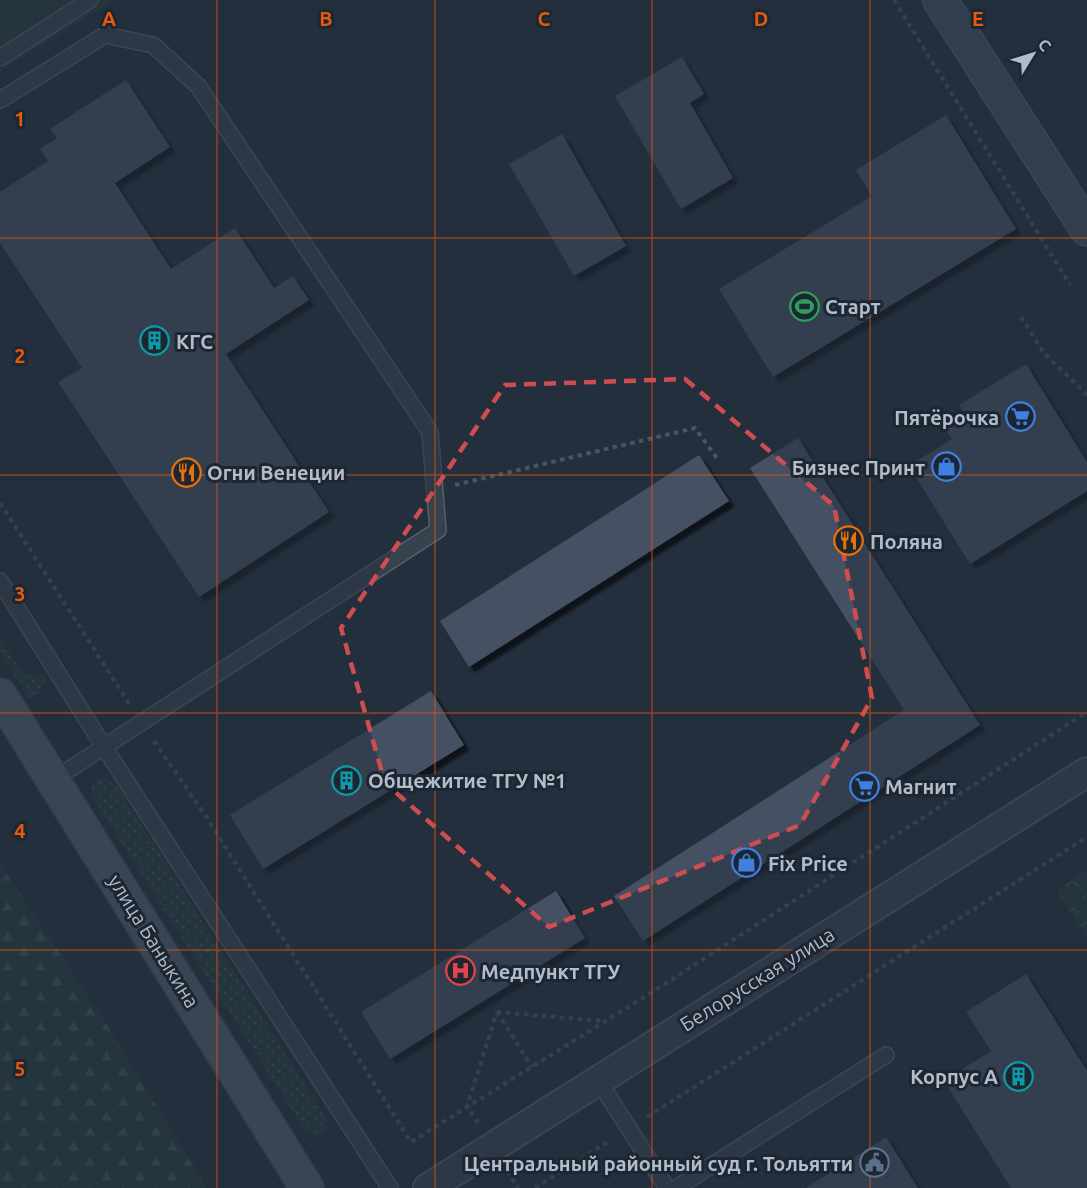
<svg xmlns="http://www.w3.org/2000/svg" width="1087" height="1188" viewBox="0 0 1087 1188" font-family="Ubuntu,sans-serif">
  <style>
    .grass { fill: url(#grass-dots) }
    .forest { fill: url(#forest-firs) }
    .park { fill: url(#park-crowns) }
    .garden { fill: #263c3f }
    .building { fill: #455162; filter: url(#shadow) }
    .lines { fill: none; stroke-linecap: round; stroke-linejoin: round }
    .lane-casing { stroke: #565f6c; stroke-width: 18 }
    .street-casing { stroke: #565f6c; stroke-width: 32 }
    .secondary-casing { stroke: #565f6c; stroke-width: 36 }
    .primary-casing { stroke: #414a57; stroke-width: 36 }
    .path { stroke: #44595c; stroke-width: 4; stroke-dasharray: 4.5 4.5; stroke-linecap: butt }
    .lane { stroke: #38414e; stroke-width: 15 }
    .street { stroke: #38414e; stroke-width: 28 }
    .secondary { stroke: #465061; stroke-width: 33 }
    .primary { stroke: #56606e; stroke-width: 33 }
    .marked { fill: none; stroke: #ce4d50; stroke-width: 4.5; stroke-dasharray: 12 8; stroke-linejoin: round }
    .grid { fill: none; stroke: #e8590c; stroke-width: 1.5; stroke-opacity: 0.55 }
    .labels { text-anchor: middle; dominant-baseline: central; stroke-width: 6; stroke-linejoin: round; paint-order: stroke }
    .poi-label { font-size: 20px; font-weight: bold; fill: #b4bcc9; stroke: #1d2633; text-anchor: start }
    .street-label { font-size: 20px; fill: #b4bcc9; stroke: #1d2633 }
    .grid-label { font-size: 20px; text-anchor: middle; font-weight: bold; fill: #e8590c; stroke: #1d2633; stroke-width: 6; stroke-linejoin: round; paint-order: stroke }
  </style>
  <defs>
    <pattern id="grass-dots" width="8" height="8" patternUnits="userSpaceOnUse" patternTransform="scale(1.5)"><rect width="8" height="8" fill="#263c3f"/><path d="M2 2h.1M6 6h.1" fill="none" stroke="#435659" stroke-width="1.8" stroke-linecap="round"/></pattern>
    <pattern id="forest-firs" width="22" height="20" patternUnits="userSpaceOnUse" patternTransform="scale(1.5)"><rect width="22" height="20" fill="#263c3f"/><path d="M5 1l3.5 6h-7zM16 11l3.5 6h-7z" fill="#435659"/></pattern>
    <pattern id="park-crowns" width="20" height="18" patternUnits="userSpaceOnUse" patternTransform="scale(1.5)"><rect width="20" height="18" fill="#263c3f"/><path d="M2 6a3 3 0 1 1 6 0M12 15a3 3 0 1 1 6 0" fill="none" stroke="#435659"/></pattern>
    <filter id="shadow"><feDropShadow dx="5.5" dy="5.5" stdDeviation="1.5" flood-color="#0009"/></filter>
  </defs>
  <rect width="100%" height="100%" fill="#242f3e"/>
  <g class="grass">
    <path d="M 0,638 L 23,674 L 47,677 L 41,692 L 30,700 L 0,652 Z"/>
    <path d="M 105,778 L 118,787 L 326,1118 C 328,1129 325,1132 316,1137 L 305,1131 L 94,800 C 90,791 90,786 97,779 Z"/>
  </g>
  <path class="forest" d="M 0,864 L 98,1010 L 207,1188 L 0,1188 Z"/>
  <path class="park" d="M 1087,870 L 1087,938 L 1056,890 Z"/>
  <path class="garden" d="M 0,0 L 113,0 L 0,72 Z"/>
  <g class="building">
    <path d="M 682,57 L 704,94 L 690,103 L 733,178 L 681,209 L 615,96 Z"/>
    <path d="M 126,80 L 170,147 L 115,183 L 171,269 L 235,228 L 274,288 L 293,276 L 309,300 L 226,354 L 329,512 L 199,597 L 58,382 L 82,368 L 0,243 L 0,192 L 48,161 L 40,149 L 57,138 L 50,129 Z"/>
    <path d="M 946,115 L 1016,229 L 773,377 L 719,289 L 872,196 L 856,170 Z"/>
    <path d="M 562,134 L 626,246 L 574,276 L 509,164 Z"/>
    <path d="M 1026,364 L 1087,462 L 1087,491 L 970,564 L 909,466 L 952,439 L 946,430 L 967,417 L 959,405 Z"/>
    <path d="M 798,438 L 980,725 L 643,941 L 614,896 L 904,710 L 750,468 Z"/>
    <path d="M 699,455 L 729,501 L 469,667 L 440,621 Z"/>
    <path d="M 431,691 L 464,745 L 263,869 L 230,815 Z"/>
    <path d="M 556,891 L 585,938 L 390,1059 L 361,1012 Z"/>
    <path d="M 1026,974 L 1087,1071 L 1087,1188 L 1011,1188 L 944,1081 L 991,1051 L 966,1012 Z"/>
    <path d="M 886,1137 L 918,1188 L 806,1188 Z"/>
  </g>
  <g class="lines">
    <defs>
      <g id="lane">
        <path d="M 0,58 L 90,0"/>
        <path d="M 0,100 L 105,35 L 153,45 L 198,86 L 430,432 L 438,530 L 53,780"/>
        <path d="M 0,581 L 104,747 L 390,1188"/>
        <path d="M 598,1080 L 667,1188"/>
        <path d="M 676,1188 L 886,1055"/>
      </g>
      <path id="street" d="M 428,1188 L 1087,772"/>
      <path id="secondary" d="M 940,0 L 1087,229"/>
      <path id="primary" d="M 0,695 L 307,1188"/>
    </defs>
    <use href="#lane" class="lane-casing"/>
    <use href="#street" class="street-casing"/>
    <use href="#secondary" class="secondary-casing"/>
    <use href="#primary" class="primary-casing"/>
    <g class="path">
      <path d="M 894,0 L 1070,285"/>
      <path d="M 1021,317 L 1043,352 L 1087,395"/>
      <path d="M 455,485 L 695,428 L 719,461"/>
      <path d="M 0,503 L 130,705"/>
      <path d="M 154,741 L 207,818 L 411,1142 L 646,996 L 1087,712"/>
      <path d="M 497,1012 L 604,1021"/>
      <path d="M 497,1012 L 532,1067"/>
      <path d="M 647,1117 L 1087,837"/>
      <path d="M 478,1123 L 467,1106 L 497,1012"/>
      <path d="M 507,1171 L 518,1188"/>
      <path d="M 535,1188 L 611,1140"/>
    </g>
    <use href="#lane" class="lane"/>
    <use href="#street" class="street"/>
    <use href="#secondary" class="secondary"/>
    <use href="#primary" class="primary"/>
  </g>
  <path d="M0 0H1087V1188H0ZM 685,379 L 834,506 L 872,698 L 800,825 L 549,927 L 385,783 L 341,628 L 505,385 Z" fill="#242f3e" fill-opacity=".55" fill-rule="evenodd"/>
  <path class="marked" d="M 685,379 L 834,506 L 872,698 L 800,825 L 549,927 L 385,783 L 341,628 L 505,385 Z"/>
  <path class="grid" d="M 217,0 L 217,1188M 435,0 L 435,1188M 652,0 L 652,1188M 870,0 L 870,1188M 0,238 L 1087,238M 0,475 L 1087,475M 0,713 L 1087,713M 0,950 L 1087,950"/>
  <defs>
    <symbol id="stadium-ring" viewBox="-11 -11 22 22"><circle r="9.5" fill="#1d2633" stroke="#2e9e5b" stroke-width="1.5"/><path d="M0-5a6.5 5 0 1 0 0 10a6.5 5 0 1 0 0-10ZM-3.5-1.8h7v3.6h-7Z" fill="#2e9e5b"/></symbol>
    <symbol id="building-ring" viewBox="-11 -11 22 22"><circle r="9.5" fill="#1d2633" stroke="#0f9aa8" stroke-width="1.5"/><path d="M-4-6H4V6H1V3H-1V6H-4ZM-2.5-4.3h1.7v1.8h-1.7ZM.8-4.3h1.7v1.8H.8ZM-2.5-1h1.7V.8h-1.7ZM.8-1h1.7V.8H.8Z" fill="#0f9aa8"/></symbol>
    <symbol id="supermarket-ring" viewBox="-11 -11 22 22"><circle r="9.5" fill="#1d2633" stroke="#3f7fe0" stroke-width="1.5"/><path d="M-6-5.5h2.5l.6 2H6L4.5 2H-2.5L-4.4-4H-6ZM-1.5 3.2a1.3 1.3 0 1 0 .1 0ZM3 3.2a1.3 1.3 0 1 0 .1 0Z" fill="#3f7fe0"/></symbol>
    <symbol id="shop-ring" viewBox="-11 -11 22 22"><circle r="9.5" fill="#1d2633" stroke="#3f7fe0" stroke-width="1.5"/><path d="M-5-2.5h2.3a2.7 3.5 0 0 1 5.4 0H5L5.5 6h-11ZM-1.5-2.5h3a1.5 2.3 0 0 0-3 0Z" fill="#3f7fe0"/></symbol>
    <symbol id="restaurant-ring" viewBox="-11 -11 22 22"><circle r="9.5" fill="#1d2633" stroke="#e8710a" stroke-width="1.5"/><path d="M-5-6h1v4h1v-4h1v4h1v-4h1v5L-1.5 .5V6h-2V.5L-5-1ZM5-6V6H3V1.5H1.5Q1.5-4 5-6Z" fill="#e8710a"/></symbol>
    <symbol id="hospital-ring" viewBox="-11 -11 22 22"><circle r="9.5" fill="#1d2633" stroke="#e0444e" stroke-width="1.5"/><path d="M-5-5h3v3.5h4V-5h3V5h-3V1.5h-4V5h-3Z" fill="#e0444e"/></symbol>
    <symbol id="civic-ring" viewBox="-11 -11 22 22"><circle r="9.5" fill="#1d2633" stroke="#5c6f8a" stroke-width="1.5"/><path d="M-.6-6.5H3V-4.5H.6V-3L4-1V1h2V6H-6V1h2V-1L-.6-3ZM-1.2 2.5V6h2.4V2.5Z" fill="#5c6f8a"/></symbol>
  </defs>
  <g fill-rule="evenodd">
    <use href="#stadium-ring" x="788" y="290" width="33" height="33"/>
    <use href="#building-ring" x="138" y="324" width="33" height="33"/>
    <use href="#supermarket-ring" x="1004" y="400" width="33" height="33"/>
    <use href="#shop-ring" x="930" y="450" width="33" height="33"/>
    <use href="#restaurant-ring" x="170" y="456" width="33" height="33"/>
    <use href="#restaurant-ring" x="832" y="524" width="33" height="33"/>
    <use href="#building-ring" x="330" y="764" width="33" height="33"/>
    <use href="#supermarket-ring" x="848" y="770" width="33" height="33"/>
    <use href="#shop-ring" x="730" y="846" width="33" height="33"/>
    <use href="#hospital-ring" x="444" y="954" width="33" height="33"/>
    <use href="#building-ring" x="1002" y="1060" width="33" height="33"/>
    <use href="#civic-ring" x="858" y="1146" width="33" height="33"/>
  </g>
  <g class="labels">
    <g class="poi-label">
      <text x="825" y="306">Старт</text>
      <text x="176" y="341">КГС</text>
      <text x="999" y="417" text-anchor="end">Пятёрочка</text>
      <text x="925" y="467" text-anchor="end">Бизнес Принт</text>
      <text x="207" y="472">Огни Венеции</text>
      <text x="870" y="541">Поляна</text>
      <text x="368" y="780">Общежитие ТГУ №1</text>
      <text x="885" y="786">Магнит</text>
      <text x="768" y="863">Fix Price</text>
      <text x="481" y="971">Медпункт ТГУ</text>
      <text x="998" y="1076" text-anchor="end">Корпус А</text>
      <text x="853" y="1163" text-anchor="end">Центральный районный суд г. Тольятти</text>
    </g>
    <g class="street-label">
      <text transform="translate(154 941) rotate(58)">улица Баныкина</text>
      <text transform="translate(757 979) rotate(-32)">Белорусская улица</text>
    </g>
  </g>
  <g class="grid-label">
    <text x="109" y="26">A</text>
    <text x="326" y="26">B</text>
    <text x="544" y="26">C</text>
    <text x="761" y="26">D</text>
    <text x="978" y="26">E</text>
    <text x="20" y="126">1</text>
    <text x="20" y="363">2</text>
    <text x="20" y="601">3</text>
    <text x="20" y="838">4</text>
    <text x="20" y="1076">5</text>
  </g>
  <g transform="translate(1033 54) rotate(52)" stroke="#1d2633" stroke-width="4.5" paint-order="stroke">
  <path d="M0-4.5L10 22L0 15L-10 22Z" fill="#b4bcc9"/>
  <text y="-9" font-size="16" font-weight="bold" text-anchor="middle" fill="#b4bcc9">С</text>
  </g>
</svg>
